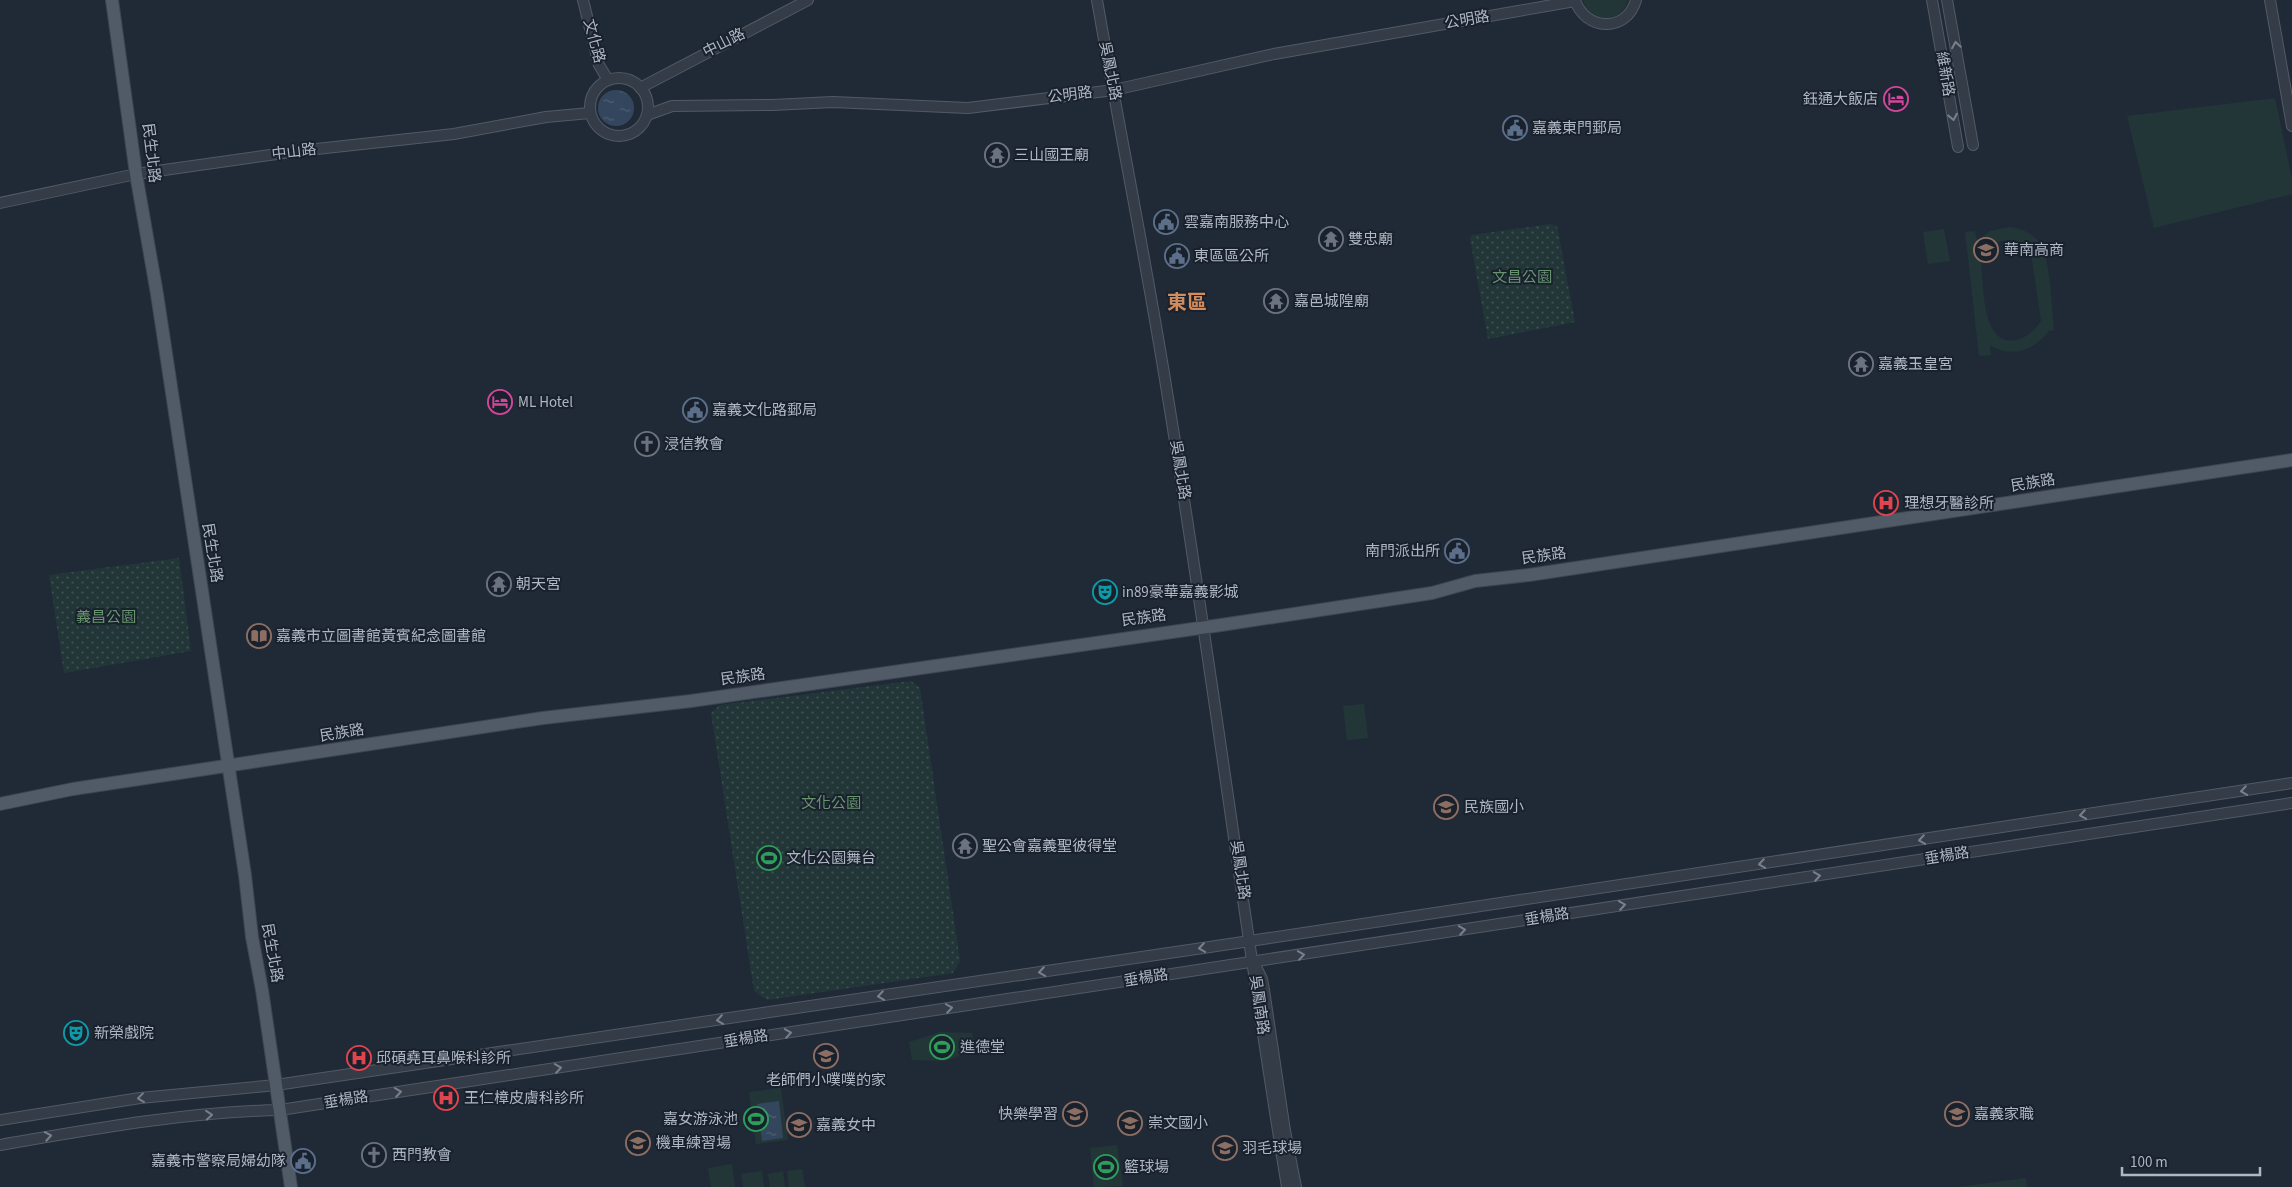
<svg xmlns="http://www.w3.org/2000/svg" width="2292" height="1187" viewBox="0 0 2292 1187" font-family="'Source Sans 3','Noto Sans TC',sans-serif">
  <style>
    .grass { fill: #223638; fill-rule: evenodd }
    .park { fill: url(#park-dots) }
    .water { fill: url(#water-ripples) }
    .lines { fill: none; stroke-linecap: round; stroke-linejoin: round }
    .minor-casing { stroke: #515a65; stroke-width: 12 }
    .major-casing { stroke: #3d4551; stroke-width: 14 }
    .minor { stroke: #343c47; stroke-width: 10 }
    .major { stroke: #515b67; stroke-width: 12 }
    .oneway { stroke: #77808c }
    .labels { text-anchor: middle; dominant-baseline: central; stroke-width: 4; stroke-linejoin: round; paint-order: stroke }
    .street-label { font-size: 15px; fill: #aeb7c4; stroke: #19212c }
    .poi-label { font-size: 15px; fill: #aeb7c4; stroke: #19212c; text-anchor: start }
    .park-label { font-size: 15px; fill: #66946f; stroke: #19212c }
    .district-label { font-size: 20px; font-weight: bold; fill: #d18b5c; stroke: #19212c }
  </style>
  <defs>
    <pattern id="park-dots" width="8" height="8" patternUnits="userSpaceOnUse" patternTransform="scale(1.25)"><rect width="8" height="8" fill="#223638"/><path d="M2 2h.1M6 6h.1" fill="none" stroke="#405153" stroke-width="1.8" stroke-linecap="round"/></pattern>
    <pattern id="water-ripples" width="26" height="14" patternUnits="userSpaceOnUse" patternTransform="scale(1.25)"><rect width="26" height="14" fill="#34465e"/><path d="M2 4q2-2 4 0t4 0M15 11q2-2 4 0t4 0" fill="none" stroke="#4f5e73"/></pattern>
  </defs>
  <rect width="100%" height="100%" fill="#202a37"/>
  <g class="grass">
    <path d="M 1583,0 L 1628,0 C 1621,24 1590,24 1583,0 Z"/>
    <path d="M 2275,98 L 2292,179 L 2292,194 L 2154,228 L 2127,116 Z"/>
    <path d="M 2009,227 C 2024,228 2037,236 2043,249 C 2050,265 2052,311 2054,330 L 2049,331 C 2034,350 2012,359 1990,345 L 1991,355 L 1979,356 L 1965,232 L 1975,231 L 1977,241 L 1990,231 ZM 2010,240 L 2027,247 L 2031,253 L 2041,321 C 2035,330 2028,337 2017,340 C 1982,348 1984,288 1981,265 C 1983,248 1994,241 2010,240 Z"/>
    <path d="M 1944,229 L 1950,261 L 1928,264 L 1923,232 Z"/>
    <path d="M 1364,704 L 1368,738 L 1347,740 L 1343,706 Z"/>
    <path d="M 940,1032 L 972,1033 L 975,1051 L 944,1061 L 912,1060 L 909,1042 Z"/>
    <path d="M 781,1088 L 788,1140 L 756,1144 L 749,1092 Z"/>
    <path d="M 1117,1145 L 1123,1186 L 1094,1187 L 1090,1148 Z"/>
    <path d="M 732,1164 L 735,1187 L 711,1187 L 708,1168 Z"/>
    <path d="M 802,1169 L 805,1187 L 789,1187 L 787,1171 Z"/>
    <path d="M 762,1171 L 764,1187 L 743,1187 L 741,1174 Z"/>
    <path d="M 783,1171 L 785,1187 L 770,1187 L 768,1174 Z"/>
    <path d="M 2026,1178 L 2027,1187 L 1958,1187 Z"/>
  </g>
  <g class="park">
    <path d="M 1550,224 L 1557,226 L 1575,322 L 1488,339 L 1470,238 L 1472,235 Z"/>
    <path d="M 179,558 L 191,651 L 64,673 L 49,575 Z"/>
    <path d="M 911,681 L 920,688 L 960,961 L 953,973 L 767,1000 L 754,991 L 711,713 L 720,705 Z"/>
  </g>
  <g class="water">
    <circle cx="616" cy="108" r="18"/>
    <path d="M 779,1101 L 783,1138 L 762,1141 L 757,1104 Z"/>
  </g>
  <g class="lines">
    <defs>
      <g id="minor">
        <path d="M 583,0 L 599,65 L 608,80"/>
        <path d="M 1097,0 C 1120,133 1147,265 1168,398 C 1211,661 1244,925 1287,1187"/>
        <path d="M 1575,0 C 1585,31 1627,33 1636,0"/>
        <path d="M 1932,0 L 1958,147"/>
        <path d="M 1947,0 L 1973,145"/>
        <path d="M 2270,0 L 2292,126"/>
        <circle cx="619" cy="107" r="29"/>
        <path d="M 640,88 L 808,0"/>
        <path d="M 647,115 L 672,106 L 772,105 L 833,102 L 968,108 L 1114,90 L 1274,54 L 1575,1"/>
        <path d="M 0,203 L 136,174 L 298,151 L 454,134 L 546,117 L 590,113"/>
        <path d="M 1256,967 L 1262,979 L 1264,990 L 1285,1131 L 1296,1187"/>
        <path d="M 0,1120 L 140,1098 L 276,1085 L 1250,941 L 2292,783"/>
        <path d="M 0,1145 C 93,1129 186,1112 280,1110 L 2292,803"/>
      </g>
      <g id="major">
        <path d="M 112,0 L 136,174 L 157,294 L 245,875 L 252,937 L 262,990 L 291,1187"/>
        <path d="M 0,804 L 73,789 L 543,718 L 691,701 L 1221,625 L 1432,593 L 1475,581 L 1529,575 L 2292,460"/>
      </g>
    </defs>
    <use href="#minor" class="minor-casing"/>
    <use href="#major" class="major-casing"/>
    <use href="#minor" class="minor"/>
    <use href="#major" class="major"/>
  </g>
  <defs><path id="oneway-chevron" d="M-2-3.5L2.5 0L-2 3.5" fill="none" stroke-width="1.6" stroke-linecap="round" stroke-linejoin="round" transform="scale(1.25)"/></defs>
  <g class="oneway">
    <use href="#oneway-chevron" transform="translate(1956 45) rotate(-99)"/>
    <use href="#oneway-chevron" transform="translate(1953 117) rotate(79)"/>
    <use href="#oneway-chevron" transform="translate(2244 791) rotate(171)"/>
    <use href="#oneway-chevron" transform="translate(2083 815) rotate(171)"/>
    <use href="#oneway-chevron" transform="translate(1922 840) rotate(171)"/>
    <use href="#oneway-chevron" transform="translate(1762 864) rotate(171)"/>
    <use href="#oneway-chevron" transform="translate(1817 876) rotate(-9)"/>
    <use href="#oneway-chevron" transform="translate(1622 905) rotate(-9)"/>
    <use href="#oneway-chevron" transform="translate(1462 930) rotate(-9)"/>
    <use href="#oneway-chevron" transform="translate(1202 948) rotate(172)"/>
    <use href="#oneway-chevron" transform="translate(1301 955) rotate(-9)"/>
    <use href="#oneway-chevron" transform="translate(1042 972) rotate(172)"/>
    <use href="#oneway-chevron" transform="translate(881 996) rotate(172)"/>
    <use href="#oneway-chevron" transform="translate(949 1008) rotate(-9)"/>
    <use href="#oneway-chevron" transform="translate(720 1020) rotate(172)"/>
    <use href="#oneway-chevron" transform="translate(788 1033) rotate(-9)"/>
    <use href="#oneway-chevron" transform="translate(558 1068) rotate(-9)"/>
    <use href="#oneway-chevron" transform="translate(398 1092) rotate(-9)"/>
    <use href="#oneway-chevron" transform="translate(141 1098) rotate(173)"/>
    <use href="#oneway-chevron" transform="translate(209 1115) rotate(-5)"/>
    <use href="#oneway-chevron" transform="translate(48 1136) rotate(-10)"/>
  </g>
  <defs>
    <symbol id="hotel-ring" viewBox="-11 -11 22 22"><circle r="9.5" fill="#19212c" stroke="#d1479c" stroke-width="1.5"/><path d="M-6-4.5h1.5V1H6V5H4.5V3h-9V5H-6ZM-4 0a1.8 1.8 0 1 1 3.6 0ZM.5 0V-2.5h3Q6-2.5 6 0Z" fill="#d1479c"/></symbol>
    <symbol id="civic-ring" viewBox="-11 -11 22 22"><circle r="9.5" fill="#19212c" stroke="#5c6f8a" stroke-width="1.5"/><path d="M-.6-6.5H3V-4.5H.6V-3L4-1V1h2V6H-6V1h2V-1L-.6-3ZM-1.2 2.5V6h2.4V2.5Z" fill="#5c6f8a"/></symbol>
    <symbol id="temple-ring" viewBox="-11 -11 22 22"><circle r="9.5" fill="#19212c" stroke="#6b7280" stroke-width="1.5"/><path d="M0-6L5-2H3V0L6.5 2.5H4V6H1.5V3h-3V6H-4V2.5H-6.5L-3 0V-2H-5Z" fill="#6b7280"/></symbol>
    <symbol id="school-ring" viewBox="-11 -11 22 22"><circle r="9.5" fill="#19212c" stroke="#8d6e63" stroke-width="1.5"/><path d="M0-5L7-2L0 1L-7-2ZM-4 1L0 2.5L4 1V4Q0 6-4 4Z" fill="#8d6e63"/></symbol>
    <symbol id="church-ring" viewBox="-11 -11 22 22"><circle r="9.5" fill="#19212c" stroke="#6b7280" stroke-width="1.5"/><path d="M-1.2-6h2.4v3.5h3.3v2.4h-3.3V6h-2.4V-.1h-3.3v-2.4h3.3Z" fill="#6b7280"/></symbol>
    <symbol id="hospital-ring" viewBox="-11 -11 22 22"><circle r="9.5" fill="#19212c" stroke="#e0444e" stroke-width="1.5"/><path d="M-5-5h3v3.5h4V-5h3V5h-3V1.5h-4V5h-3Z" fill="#e0444e"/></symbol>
    <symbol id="theatre-ring" viewBox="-11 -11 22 22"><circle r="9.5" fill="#19212c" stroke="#0f9aa8" stroke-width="1.5"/><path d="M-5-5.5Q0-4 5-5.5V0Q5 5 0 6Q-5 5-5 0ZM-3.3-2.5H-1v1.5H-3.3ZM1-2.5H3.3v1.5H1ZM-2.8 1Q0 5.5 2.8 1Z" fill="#0f9aa8"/></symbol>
    <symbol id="library-ring" viewBox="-11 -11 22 22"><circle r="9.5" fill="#19212c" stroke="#8d6e63" stroke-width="1.5"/><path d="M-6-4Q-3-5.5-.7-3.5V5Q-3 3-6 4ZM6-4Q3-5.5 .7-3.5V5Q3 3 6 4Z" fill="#8d6e63"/></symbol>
    <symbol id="stadium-ring" viewBox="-11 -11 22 22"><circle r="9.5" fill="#19212c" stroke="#2e9e5b" stroke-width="1.5"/><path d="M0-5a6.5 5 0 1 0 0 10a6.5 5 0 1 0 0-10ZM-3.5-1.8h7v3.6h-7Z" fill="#2e9e5b"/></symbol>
  </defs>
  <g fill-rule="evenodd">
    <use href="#hotel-ring" x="1882" y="85" width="28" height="28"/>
    <use href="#civic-ring" x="1501" y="114" width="28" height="28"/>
    <use href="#temple-ring" x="983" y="141" width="28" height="28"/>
    <use href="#civic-ring" x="1152" y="208" width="28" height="28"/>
    <use href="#temple-ring" x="1317" y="225" width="28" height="28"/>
    <use href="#school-ring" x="1972" y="236" width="28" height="28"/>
    <use href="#civic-ring" x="1163" y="242" width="28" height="28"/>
    <use href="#temple-ring" x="1262" y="287" width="28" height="28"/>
    <use href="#temple-ring" x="1847" y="350" width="28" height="28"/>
    <use href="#hotel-ring" x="486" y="388" width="28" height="28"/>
    <use href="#civic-ring" x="681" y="396" width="28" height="28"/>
    <use href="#church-ring" x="633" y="430" width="28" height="28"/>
    <use href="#hospital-ring" x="1872" y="489" width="28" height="28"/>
    <use href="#civic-ring" x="1443" y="537" width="28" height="28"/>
    <use href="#temple-ring" x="485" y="570" width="28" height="28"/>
    <use href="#theatre-ring" x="1091" y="578" width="28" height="28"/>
    <use href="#library-ring" x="245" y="622" width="28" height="28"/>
    <use href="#school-ring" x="1432" y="793" width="28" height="28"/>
    <use href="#temple-ring" x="951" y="832" width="28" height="28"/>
    <use href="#stadium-ring" x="755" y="844" width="28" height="28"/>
    <use href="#theatre-ring" x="62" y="1019" width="28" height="28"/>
    <use href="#stadium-ring" x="928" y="1033" width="28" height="28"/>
    <use href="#school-ring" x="812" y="1042" width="28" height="28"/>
    <use href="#hospital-ring" x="345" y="1044" width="28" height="28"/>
    <use href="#hospital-ring" x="432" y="1084" width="28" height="28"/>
    <use href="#school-ring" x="1061" y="1100" width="28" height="28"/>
    <use href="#school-ring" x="1943" y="1100" width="28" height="28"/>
    <use href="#stadium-ring" x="742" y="1105" width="28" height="28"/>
    <use href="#school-ring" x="1116" y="1109" width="28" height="28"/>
    <use href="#school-ring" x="785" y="1111" width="28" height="28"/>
    <use href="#school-ring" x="624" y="1129" width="28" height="28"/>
    <use href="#school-ring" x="1211" y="1134" width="28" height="28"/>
    <use href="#church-ring" x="360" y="1141" width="28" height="28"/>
    <use href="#civic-ring" x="289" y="1147" width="28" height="28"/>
    <use href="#stadium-ring" x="1092" y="1153" width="28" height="28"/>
  </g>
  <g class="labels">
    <g class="street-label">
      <text transform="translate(1467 20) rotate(-10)">公明路</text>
      <text transform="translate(594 41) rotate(75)">文化路</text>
      <text transform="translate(724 43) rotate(-27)">中山路</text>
      <text transform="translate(1110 71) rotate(79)">吳鳳北路</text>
      <text transform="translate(1945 74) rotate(80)">維新路</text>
      <text transform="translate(1070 95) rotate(-7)">公明路</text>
      <text transform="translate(294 152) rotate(-7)">中山路</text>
      <text transform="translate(151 153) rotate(83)">民生北路</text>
      <text transform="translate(1180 470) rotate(81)">吳鳳北路</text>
      <text transform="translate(2033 483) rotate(-9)">民族路</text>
      <text transform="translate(212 553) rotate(81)">民生北路</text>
      <text transform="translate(1544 556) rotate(-8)">民族路</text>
      <text transform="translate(1144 618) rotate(-8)">民族路</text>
      <text transform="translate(743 677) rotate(-8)">民族路</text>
      <text transform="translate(342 733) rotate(-9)">民族路</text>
      <text transform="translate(1947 856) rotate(-9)">垂楊路</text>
      <text transform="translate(1240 870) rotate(82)">吳鳳北路</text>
      <text transform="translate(1547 917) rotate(-9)">垂楊路</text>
      <text transform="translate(272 953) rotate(80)">民生北路</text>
      <text transform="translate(1146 978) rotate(-9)">垂楊路</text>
      <text transform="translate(1259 1005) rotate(82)">吳鳳南路</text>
      <text transform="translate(746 1039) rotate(-9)">垂楊路</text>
      <text transform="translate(346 1100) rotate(-9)">垂楊路</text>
    </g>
    <g class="poi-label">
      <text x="1878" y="99" text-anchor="end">鈺通大飯店</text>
      <text x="1532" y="128">嘉義東門郵局</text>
      <text x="1014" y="155">三山國王廟</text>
      <text x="1184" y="222">雲嘉南服務中心</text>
      <text x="1348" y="239">雙忠廟</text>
      <text x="2004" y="250">華南高商</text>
      <text x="1194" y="256">東區區公所</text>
      <text x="1294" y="301">嘉邑城隍廟</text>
      <text x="1878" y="364">嘉義玉皇宮</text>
      <text x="518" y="402">ML Hotel</text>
      <text x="712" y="410">嘉義文化路郵局</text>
      <text x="664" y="444">浸信教會</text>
      <text x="1904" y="503">理想牙醫診所</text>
      <text x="1440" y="551" text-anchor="end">南門派出所</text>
      <text x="516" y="584">朝天宮</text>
      <text x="1122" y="592">in89豪華嘉義影城</text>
      <text x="276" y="636">嘉義市立圖書館黃賓紀念圖書館</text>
      <text x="1464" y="807">民族國小</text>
      <text x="982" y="846">聖公會嘉義聖彼得堂</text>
      <text x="786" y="858">文化公園舞台</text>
      <text x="94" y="1033">新榮戲院</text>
      <text x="960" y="1047">進德堂</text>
      <text x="376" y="1058">邱碩堯耳鼻喉科診所</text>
      <text x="826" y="1080" text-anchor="middle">老師們小噗噗的家</text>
      <text x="464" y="1098">王仁樟皮膚科診所</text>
      <text x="1058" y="1114" text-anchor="end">快樂學習</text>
      <text x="1974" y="1114">嘉義家職</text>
      <text x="738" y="1119" text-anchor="end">嘉女游泳池</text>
      <text x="1148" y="1123">崇文國小</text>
      <text x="816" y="1125">嘉義女中</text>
      <text x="656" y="1143">機車練習場</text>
      <text x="1242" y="1148">羽毛球場</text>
      <text x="392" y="1155">西門教會</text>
      <text x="286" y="1161" text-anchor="end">嘉義市警察局婦幼隊</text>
      <text x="1124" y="1167">籃球場</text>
    </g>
    <g class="park-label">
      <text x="1522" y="277">文昌公園</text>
      <text x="106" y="617">義昌公園</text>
      <text x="831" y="803">文化公園</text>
    </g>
    <g class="district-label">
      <text x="1187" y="303">東區</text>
    </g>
  </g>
  <path d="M2122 1167v8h138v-8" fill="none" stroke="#aeb7c4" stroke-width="2.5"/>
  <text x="2130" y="1167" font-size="15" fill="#aeb7c4" stroke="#19212c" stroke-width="4" paint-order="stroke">100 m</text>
</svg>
